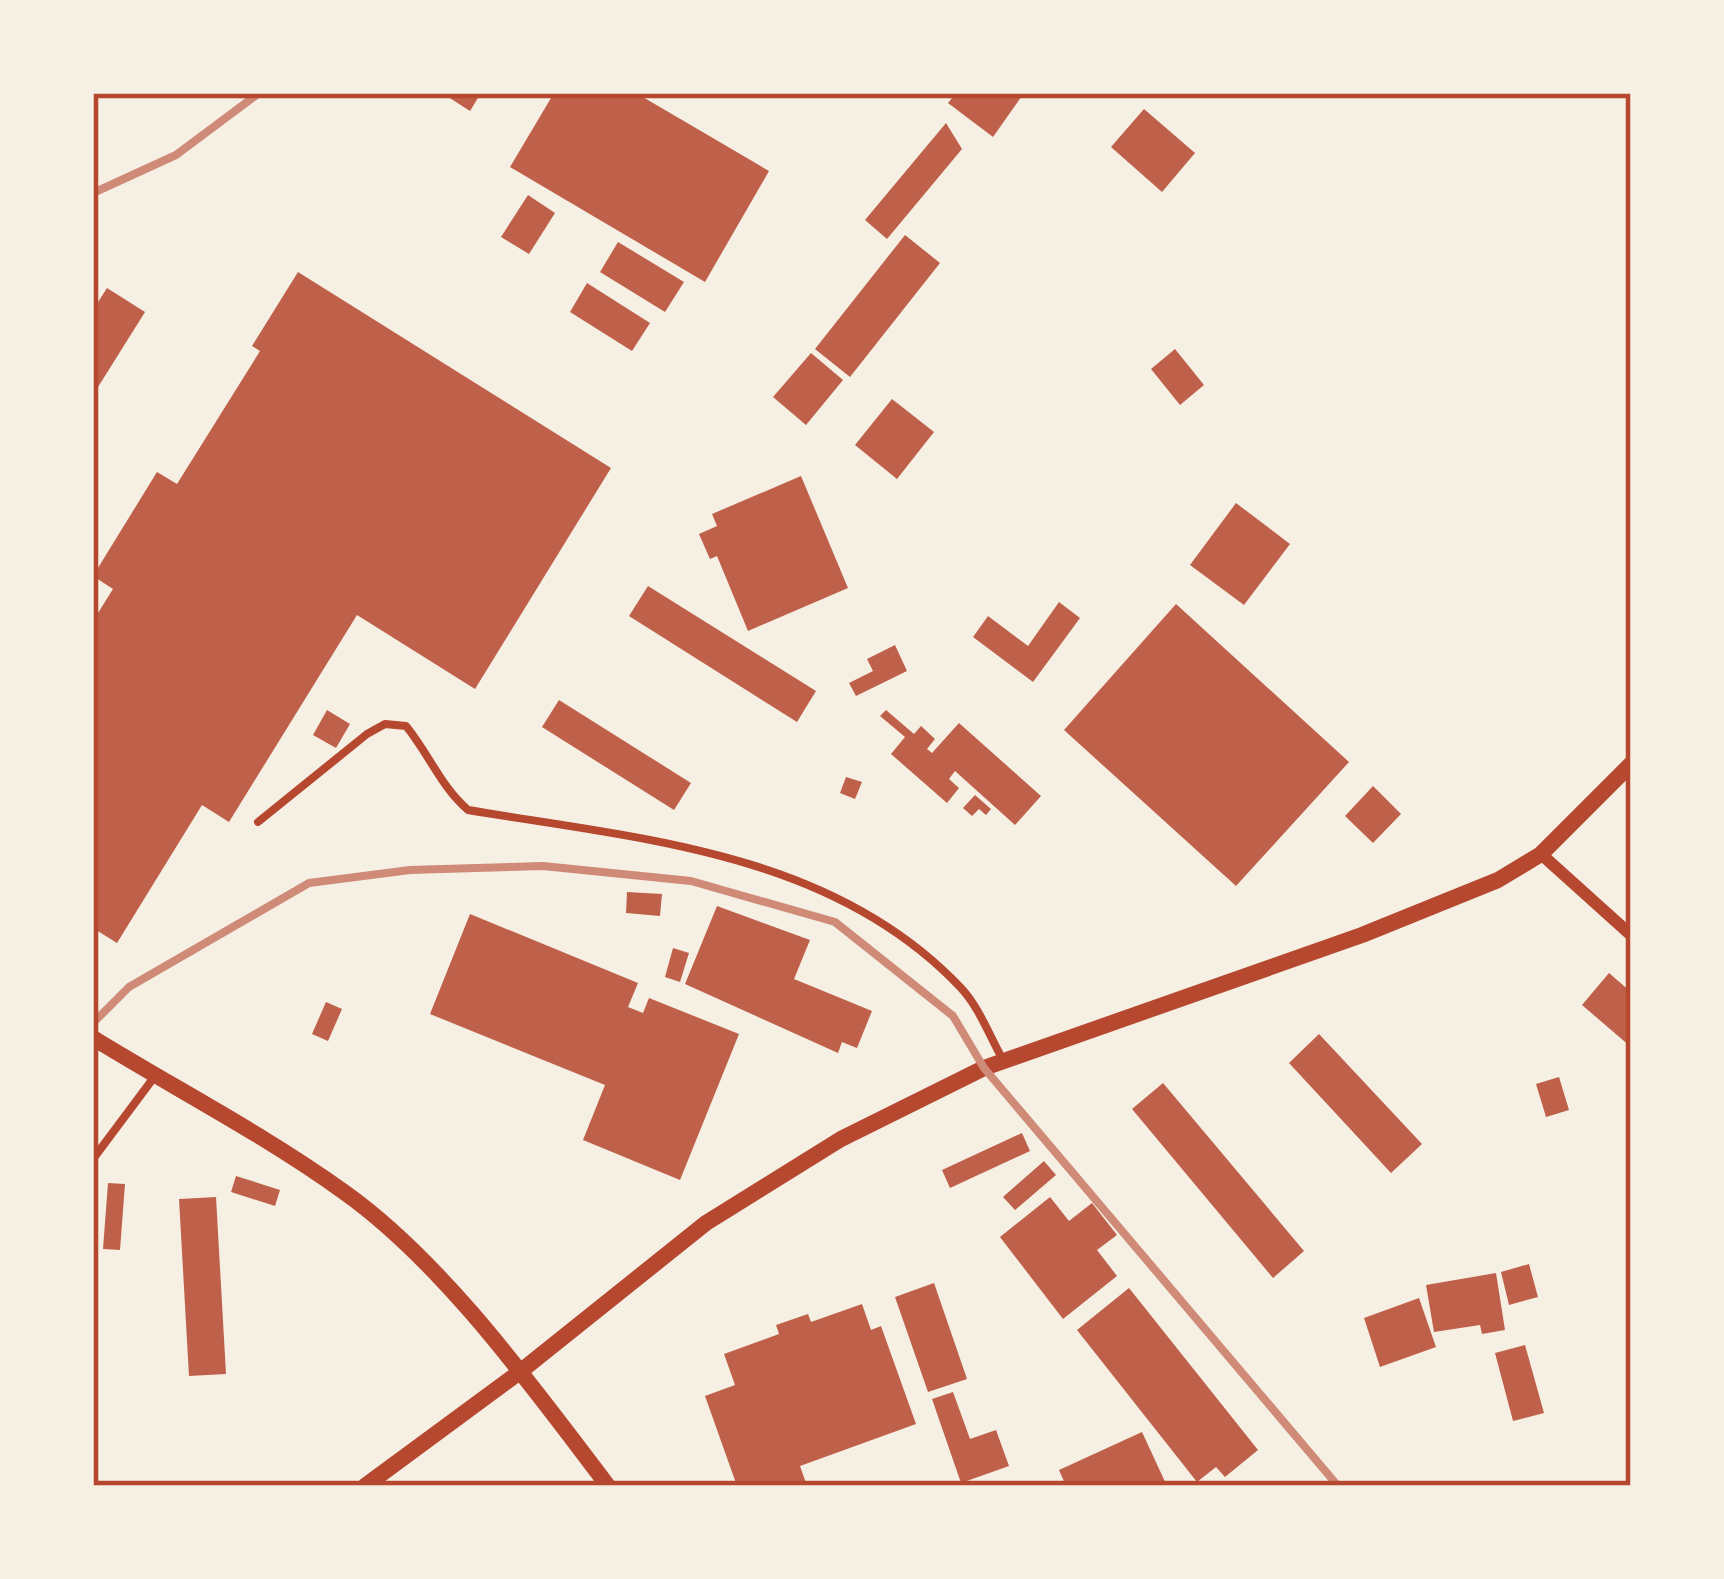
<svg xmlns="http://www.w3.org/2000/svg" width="1724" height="1579" viewBox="0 0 1724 1579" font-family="Figtree,sans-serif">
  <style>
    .building { fill: #bf614a }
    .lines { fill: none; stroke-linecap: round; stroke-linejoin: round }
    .service { stroke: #b5482f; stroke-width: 8 }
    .minor { stroke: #b5482f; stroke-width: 12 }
    .tertiary { stroke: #b5482f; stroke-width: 16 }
    .rail { stroke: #cf8b77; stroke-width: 8 }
    .neatline { fill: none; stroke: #b5482f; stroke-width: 4.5 }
  </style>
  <rect width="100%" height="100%" fill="#f6efe4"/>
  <g class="building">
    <path d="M 442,93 L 481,93 L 470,111 Z"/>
    <path d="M 554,93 L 636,93 L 769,171 L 705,282 L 510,167 Z"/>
    <path d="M 956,93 L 1024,93 L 993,137 L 948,103 Z"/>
    <path d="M 1144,109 L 1195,153 L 1162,192 L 1111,147 Z"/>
    <path d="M 946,123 L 962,149 L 887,239 L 865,220 Z"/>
    <path d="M 528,195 L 555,213 L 529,254 L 501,237 Z"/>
    <path d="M 905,235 L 940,263 L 850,377 L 815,349 Z"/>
    <path d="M 618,242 L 684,282 L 665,312 L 600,272 Z"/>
    <path d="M 298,272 L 611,468 L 475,689 L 357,615 L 229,822 L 202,805 L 117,943 L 93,928 L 93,621 L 113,589 L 93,576 L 157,472 L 177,484 L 260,351 L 252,346 Z"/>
    <path d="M 587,283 L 650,323 L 632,351 L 570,312 Z"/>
    <path d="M 107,288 L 145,312 L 93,395 L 93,310 Z"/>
    <path d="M 1175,349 L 1204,385 L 1180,405 L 1151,369 Z"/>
    <path d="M 811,353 L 843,380 L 806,425 L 773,397 Z"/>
    <path d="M 892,399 L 934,432 L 897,479 L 855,445 Z"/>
    <path d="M 801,476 L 848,588 L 748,631 L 717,556 L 710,559 L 699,534 L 717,526 L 712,514 Z"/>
    <path d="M 1236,503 L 1290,544 L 1244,605 L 1190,565 Z"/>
    <path d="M 648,586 L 816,691 L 797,722 L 629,616 Z"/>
    <path d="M 1059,602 L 1080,618 L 1033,682 L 973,637 L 988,616 L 1028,646 Z"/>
    <path d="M 1176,604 L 1349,762 L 1236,886 L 1064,730 Z"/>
    <path d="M 895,645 L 907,671 L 856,696 L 849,683 L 873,671 L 867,659 Z"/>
    <path d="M 559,700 L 691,783 L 674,810 L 542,727 Z"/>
    <path d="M 327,710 L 350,724 L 336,748 L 313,735 Z"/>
    <path d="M 886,710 L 914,734 L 921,726 L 935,739 L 927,749 L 932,753 L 959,723 L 1041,796 L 1015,825 L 955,771 L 949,779 L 959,788 L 947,803 L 891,754 L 905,737 L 880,716 Z"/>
    <path d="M 846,777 L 862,782 L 855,799 L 840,793 Z"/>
    <path d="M 1373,786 L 1401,814 L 1373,843 L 1345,816 Z"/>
    <path d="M 975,795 L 991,809 L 986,815 L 979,809 L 972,816 L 963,808 Z"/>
    <path d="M 627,892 L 662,894 L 660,916 L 626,913 Z"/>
    <path d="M 717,906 L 810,940 L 794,979 L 872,1011 L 857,1048 L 842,1042 L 838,1053 L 685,984 Z"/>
    <path d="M 470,914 L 638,983 L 628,1007 L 643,1013 L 649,998 L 739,1034 L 680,1180 L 583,1140 L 605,1085 L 430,1014 Z"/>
    <path d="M 673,948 L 689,953 L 680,982 L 665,977 Z"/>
    <path d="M 1609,973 L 1631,992 L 1631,1047 L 1582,1005 Z"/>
    <path d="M 326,1002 L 342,1009 L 328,1041 L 312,1034 Z"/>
    <path d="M 1319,1034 L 1422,1144 L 1391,1173 L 1289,1063 Z"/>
    <path d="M 1559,1077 L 1569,1110 L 1546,1117 L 1536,1084 Z"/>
    <path d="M 1163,1083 L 1304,1251 L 1273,1278 L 1132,1109 Z"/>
    <path d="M 1022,1133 L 1030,1151 L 950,1188 L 942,1170 Z"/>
    <path d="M 1044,1161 L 1056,1175 L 1015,1210 L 1003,1197 Z"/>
    <path d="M 236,1176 L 280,1190 L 275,1206 L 231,1192 Z"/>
    <path d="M 108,1183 L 125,1184 L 120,1250 L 103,1249 Z"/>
    <path d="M 216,1197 L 226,1374 L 189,1376 L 179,1199 Z"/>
    <path d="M 1050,1197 L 1069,1221 L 1092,1203 L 1117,1235 L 1097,1250 L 1117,1276 L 1063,1319 L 1000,1237 Z"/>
    <path d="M 1529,1264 L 1538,1297 L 1509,1305 L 1501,1272 Z"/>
    <path d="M 1496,1273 L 1505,1330 L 1482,1334 L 1480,1325 L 1434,1332 L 1426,1285 Z"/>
    <path d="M 934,1283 L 967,1379 L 928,1392 L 895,1297 Z"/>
    <path d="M 1129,1288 L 1258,1450 L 1225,1477 L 1216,1467 L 1197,1482 L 1077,1330 Z"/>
    <path d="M 1419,1298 L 1436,1347 L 1380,1367 L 1364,1318 Z"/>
    <path d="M 862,1304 L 871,1330 L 881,1326 L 916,1424 L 800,1466 L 807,1486 L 737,1486 L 705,1396 L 735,1385 L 724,1354 L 779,1334 L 776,1325 L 808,1314 L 811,1322 Z"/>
    <path d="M 1525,1345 L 1544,1413 L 1513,1421 L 1495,1353 Z"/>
    <path d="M 953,1392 L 970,1439 L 996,1430 L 1009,1466 L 961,1483 L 932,1399 Z"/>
    <path d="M 1142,1432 L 1167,1486 L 1066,1486 L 1059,1470 Z"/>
  </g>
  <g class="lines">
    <g class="service">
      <path d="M 258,822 L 367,734 L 385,724 L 406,726 C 429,754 441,787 468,810 C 641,839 833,852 961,988 C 979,1007 990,1037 1003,1060"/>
      <path d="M 93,1159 L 155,1076"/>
    </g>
    <path class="minor" d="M 1541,854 L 1631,935"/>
    <g class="tertiary">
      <path d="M 93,1038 C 176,1089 265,1135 344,1192 C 444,1263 534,1389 608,1486"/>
      <path d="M 365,1486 L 521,1371 L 706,1223 L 841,1139 L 984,1068 L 1362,935 L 1498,880 L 1541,854 L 1631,764"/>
    </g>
    <g class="rail">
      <path d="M 93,193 L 176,155 L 259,93"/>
      <path d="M 93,1023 L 129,987 L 309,883 L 410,870 L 543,866 L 691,881 L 835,922 L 953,1016 L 984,1068 L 1338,1486"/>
    </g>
  </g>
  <rect width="1724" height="1579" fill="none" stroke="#f6efe4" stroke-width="192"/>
  <rect x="96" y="96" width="1532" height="1387" class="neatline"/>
</svg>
